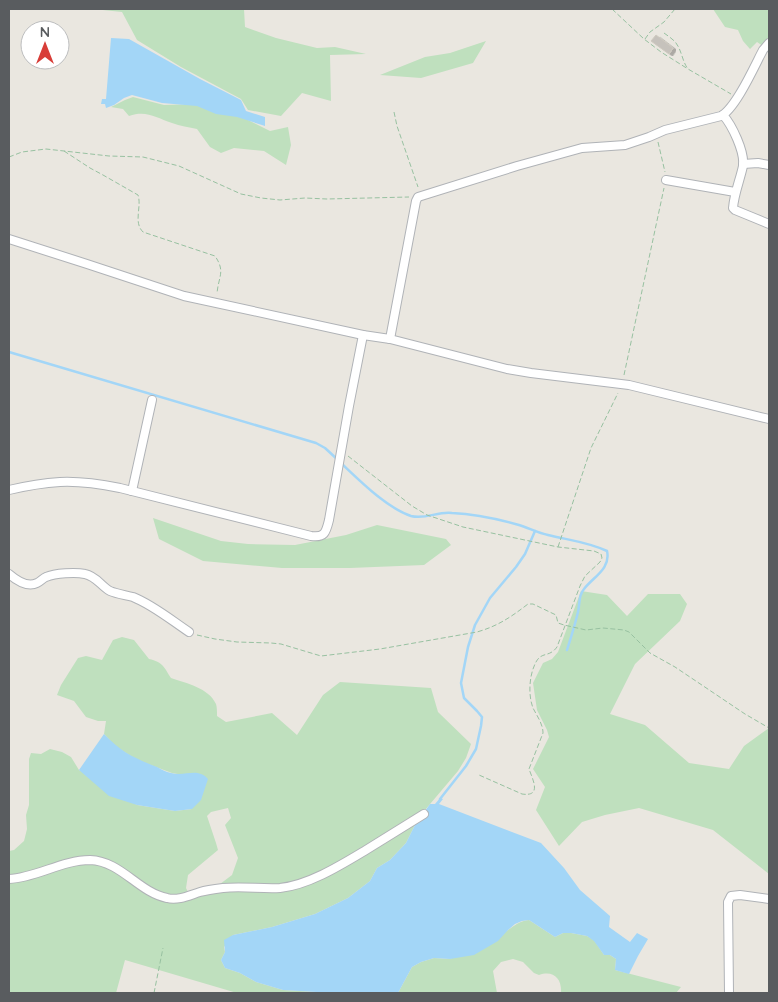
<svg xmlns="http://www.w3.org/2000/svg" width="778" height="1002" viewBox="0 0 778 1002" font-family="Quicksand,sans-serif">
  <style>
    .green { fill: #bfe0be; fill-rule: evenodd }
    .water { fill: #a3d6f7 }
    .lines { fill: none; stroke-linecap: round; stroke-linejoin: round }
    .stream { stroke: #a3d6f7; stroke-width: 2.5 }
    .building { fill: #c6c2bc; stroke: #cec9bf; filter: url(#shadow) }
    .minor-casing { stroke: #b0b3b7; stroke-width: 10 }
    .path { stroke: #98c1a1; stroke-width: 1; stroke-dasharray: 5 2.5; stroke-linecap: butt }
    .minor { stroke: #fff; stroke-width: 8 }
  </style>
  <defs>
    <filter id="shadow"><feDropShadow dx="3.5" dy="2" stdDeviation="0" flood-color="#0004"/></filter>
  </defs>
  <rect width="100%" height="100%" fill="#eae7e0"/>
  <g class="green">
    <path d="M 93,9 L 244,9 L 245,27 L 276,38 L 317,48 L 335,47 L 366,54 L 330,55 L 331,101 L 302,93 L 281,116 L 248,110 L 241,99 L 181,67 L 137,40 L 122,12 Z"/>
    <path d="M 713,9 L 769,9 L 769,50 L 757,42 L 750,49 L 743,41 L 738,30 L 725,27 Z"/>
    <path d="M 486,41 L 473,63 L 421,78 L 380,75 L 425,57 L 450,53 Z"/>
    <path d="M 133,97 L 164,105 L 196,104 L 242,117 L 270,131 L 288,127 L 291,145 L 286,165 L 264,151 L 234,148 L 221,153 L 210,147 L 197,129 C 189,127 180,126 172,123 C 156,118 147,110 129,116 L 123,109 L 111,107 L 125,100 Z"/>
    <path d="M 153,518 L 221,541 L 248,544 L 295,545 L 346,535 L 377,525 L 446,539 L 451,545 L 424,565 L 350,568 L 282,568 L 203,561 L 159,539 Z"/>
    <path d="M 581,591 L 607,595 L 627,616 L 648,594 L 680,594 L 687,604 L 680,621 L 635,664 L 610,714 L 645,725 L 689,763 L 729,769 L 744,746 L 769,728 L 769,874 L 713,830 L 639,808 L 605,815 L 582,822 L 559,846 L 536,810 L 545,787 L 533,769 L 549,737 L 547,730 L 537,710 L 533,683 L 543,663 L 552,659 L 558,652 Z"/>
    <path d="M 122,637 L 134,640 L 149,659 C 163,662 164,667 171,678 C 186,683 209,688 216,704 C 217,707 217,712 217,716 L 226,722 L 272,713 L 297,735 L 323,695 L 340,682 L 431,688 L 438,712 L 471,744 L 466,758 L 458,771 L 425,810 L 415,825 L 406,843 L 390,860 L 377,868 L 370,881 L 348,898 L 315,914 L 272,927 L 233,935 L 224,947 L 225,952 L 221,960 L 225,968 L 240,973 L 256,982 L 283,990 L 333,993 L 237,993 L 125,960 L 116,993 L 9,993 L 9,851 L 14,850 L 24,841 L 27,829 L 26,815 L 29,805 L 29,759 L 31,753 L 41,754 L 50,749 L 62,752 L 71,757 L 79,770 L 137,805 L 175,811 L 192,809 L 195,773 L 183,775 L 172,773 L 137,760 L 115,746 L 104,734 L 106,721 L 98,721 L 86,717 L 74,701 L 57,695 L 61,685 L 78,658 L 86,656 L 102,660 L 113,640 ZM 228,808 L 231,818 L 225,825 L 238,858 L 232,875 L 208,893 L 191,898 L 186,888 L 188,875 L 218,850 L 216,843 L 207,816 L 211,812 Z"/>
    <path d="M 529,920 L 555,937 L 563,933 L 571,933 L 587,936 L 594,940 L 604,955 L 610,955 L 616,959 L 615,970 L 681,987 L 676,993 L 561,993 C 562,978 553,970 539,975 L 534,973 L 523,962 L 513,959 L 501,962 L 493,971 L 497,993 L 398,993 L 412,967 L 421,962 L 434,958 L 450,959 L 508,930 C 515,925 520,921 529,920 Z"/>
  </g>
  <g class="water">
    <path d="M 111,38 L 129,39 L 200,79 L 241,100 L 246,111 L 265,117 L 265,126 L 237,117 L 216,114 L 197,106 L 162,103 L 132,95 L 124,98 L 114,105 L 106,108 L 105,104 L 101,104 L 102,99 L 106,99 Z"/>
    <path d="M 104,734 C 121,752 134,758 157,767 C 161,769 166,772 171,773 C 185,777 197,767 208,779 L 201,800 L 192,809 L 175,811 L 137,805 L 109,796 L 79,770 Z"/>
    <path d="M 440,798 L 443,799 L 439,804 L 541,843 L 564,868 L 580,890 L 610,916 L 609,927 L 630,942 L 637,933 L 648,939 L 638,956 L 629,974 L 615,970 L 616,959 L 610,955 L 604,955 L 594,941 L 587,936 L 571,933 L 563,933 L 555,937 L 529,920 L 522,921 L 515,924 L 508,930 L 498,941 L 474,955 L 450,959 L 434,958 L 421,962 L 412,967 L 398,993 L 333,993 L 283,990 L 256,982 L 240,973 L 225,968 L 221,960 L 225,952 L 224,940 L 233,935 L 272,927 L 315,914 L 348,898 L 370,881 L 377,868 L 390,860 L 406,843 L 415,825 L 430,804 L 435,804 Z"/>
  </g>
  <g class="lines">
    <g class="stream">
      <path d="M 9,352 L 316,443 L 325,448 L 338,460"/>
      <path d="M 342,464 C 360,481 387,508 411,516 C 425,520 438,511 452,513 C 474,514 498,519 519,525 C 529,528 538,533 548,535 C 568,540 588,542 607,551 C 611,569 593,577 584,589 C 578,596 580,604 578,612 C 575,625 571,637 567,650"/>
      <path d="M 440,799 L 466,766 L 476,749 L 481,726 L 482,717 L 477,711 L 464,698 L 461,683 L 468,647 L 475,625 L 490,598 L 516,567 L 525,554 L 535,531"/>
    </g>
  </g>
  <path class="building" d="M 656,35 L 673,48 L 669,54 L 651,41 Z"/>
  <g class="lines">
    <defs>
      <g id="minor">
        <path d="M 723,115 C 732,125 745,152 743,166 C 740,180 734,194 733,208 L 735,210 L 769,224"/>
        <path d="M 743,164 L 758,163 L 769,165"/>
        <path d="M 666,180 L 735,192"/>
        <path d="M 9,239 L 87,264 L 184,296 L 363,335 L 390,339 L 507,369 L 531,373 L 629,385 L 769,419"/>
        <path d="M 390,339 L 416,201 L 418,197 L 517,166 L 582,148 L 625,145 L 649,137 L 665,130 L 721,116 C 736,108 755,65 763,50 L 769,43"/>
        <path d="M 9,490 C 26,486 43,483 60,482 C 80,481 100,484 120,488 L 311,536 C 325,538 326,532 329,520 L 349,406 L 363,335"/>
        <path d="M 132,491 L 152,400"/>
        <path d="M 9,574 C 16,580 27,588 37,583 C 40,582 43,578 46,577 C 55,573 76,572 85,574 C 96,576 101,586 110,591 C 117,594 126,595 133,597 C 153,605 171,620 189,632"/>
        <path d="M 9,879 C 36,878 62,860 90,860 C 121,861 138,892 167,898 C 178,901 190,895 200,892 C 207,890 215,889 223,888 C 242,886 261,889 280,888 C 309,885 341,865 366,850 C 385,838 405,826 424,814"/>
        <path d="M 729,993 L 728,902 L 731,896 L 740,895 L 769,899"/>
      </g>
    </defs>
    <use href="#minor" class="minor-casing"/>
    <g class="path">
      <path d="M 612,9 L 644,39 L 661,52 L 688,69"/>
      <path d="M 664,33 C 668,36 673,39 676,43 C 682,51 682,61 688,69 L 731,94"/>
      <path d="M 645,39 L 650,32 L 664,22 L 675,9"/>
      <path d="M 394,112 L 397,126 L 418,187"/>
      <path d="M 658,142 L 665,172"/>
      <path d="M 64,151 L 90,168 L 103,175 L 138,195 C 142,207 133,222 143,232 L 215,256 C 226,272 218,277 217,294"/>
      <path d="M 9,157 L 22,152 L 46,149 L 109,156 L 143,157 L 179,166 L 241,194 L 261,198 L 280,200 L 305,198 L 327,199 L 409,197"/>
      <path d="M 624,375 L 664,188"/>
      <path d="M 348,456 L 412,506 L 427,515 L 463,527 L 558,547 L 594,551 L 601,554 L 602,558 L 600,562 L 585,576 L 580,586 L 557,647 C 549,658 542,651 536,662 C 529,675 528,695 533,708 C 537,716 543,724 543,733 L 529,769 C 533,780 542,797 522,794 L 479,775"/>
      <path d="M 558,547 L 591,448 L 618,393"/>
      <path d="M 197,635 L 215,639 L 237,642 L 271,643 L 281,644 L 321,656 L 380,649 L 477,632 C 498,626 511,617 528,604 L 533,604 L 556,615 L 558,623 L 564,625 L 586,630 L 603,628 L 624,630 L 629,632 L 650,653 L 675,667 L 745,714 L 769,728"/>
      <path d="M 154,993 L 163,948"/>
    </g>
    <use href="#minor" class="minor"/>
  </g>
  <rect width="778" height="1002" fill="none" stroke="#595c5f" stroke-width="20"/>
  <g transform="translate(45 45)"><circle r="24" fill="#ffffff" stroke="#bdbebf"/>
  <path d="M0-4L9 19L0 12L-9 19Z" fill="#d83d38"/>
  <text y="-8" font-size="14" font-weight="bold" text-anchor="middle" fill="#595c5f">N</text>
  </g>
</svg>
